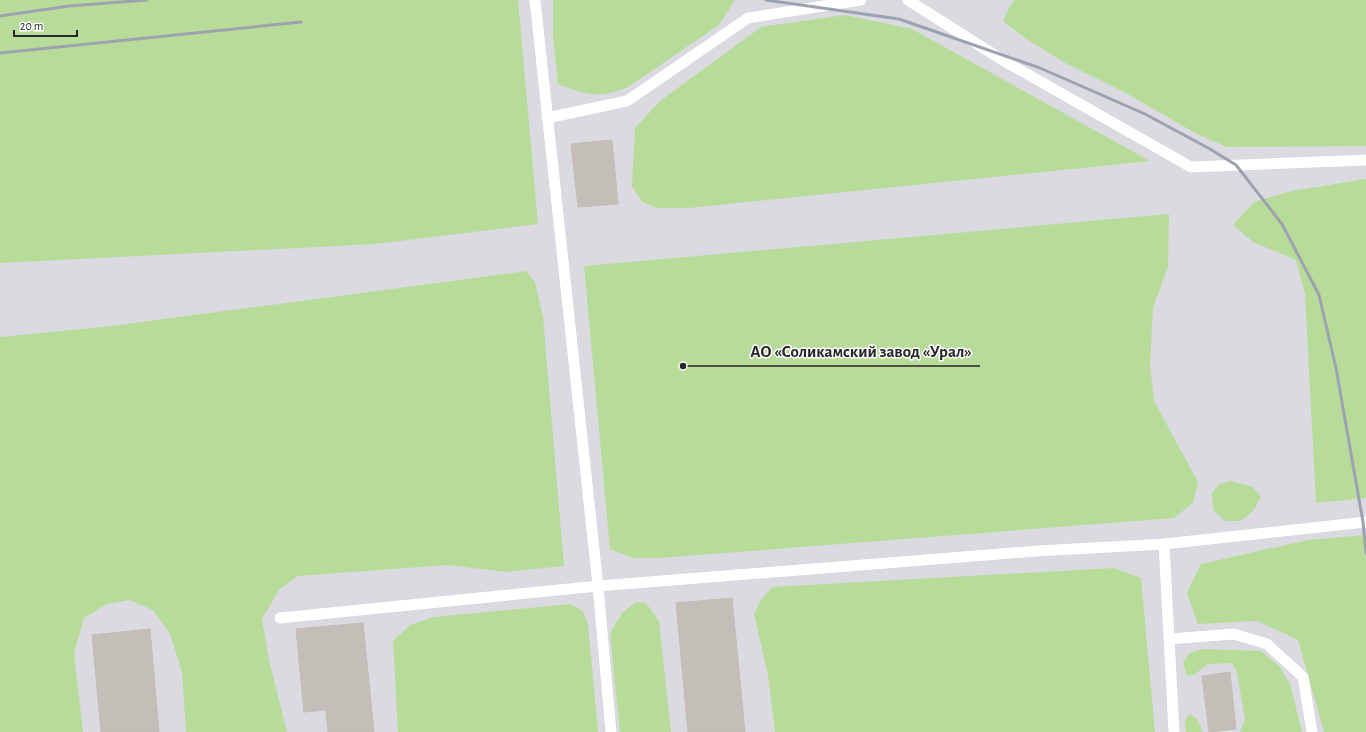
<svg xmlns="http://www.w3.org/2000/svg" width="1366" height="732" viewBox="0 0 1366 732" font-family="'Alegreya Sans',sans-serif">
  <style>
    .industrial { fill: #dbdae1 }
    .green { fill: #b7dc99 }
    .building { fill: #c4beb9; stroke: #c4bcb4 }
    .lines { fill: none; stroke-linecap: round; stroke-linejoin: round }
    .lane-casing { stroke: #cfd4df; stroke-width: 12 }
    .lane { stroke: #fff; stroke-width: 11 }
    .rail { stroke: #9da2b0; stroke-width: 3 }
    .leader { fill: none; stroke: #272727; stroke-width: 1.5 }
    .callout-dot { fill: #272727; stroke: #fff; stroke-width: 1.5 }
    .callout-label { font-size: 17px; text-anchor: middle; font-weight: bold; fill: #272727; stroke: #fff; stroke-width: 3; stroke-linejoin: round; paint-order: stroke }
  </style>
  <rect width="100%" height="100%" fill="#e9e1d9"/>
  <rect class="industrial" x="0" y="0" width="1366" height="732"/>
  <g class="green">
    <path d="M 0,0 L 518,0 L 538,224 L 375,244 L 0,263 Z"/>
    <path d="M 553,0 L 735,0 L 719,25 L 628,87 C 600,99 585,95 558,84 L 553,36 Z"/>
    <path d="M 1015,0 L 1366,0 L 1366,146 L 1227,147 L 1197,134 L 1124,92 L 1067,64 L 1025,38 L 1003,21 L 1010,6 Z"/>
    <path d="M 845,15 L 912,29 L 1150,161 L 689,208 L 657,208 L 642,202 L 632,186 L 635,128 L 660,101 L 761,27 Z"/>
    <path d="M 1366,179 L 1366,498 L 1316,503 L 1305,294 L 1296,260 L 1253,242 L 1233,225 L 1254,202 L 1292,191 Z"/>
    <path d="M 1169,214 L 1168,267 L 1153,307 L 1150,365 L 1154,401 L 1198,482 L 1193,503 L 1174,518 L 660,558 L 633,558 L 610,549 L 584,266 Z"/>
    <path d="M 526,271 L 535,282 L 543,317 L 564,566 L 506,572 L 448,565 L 298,576 L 279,590 L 262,619 L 269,660 L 287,732 L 186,732 L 182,672 L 170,634 L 153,610 L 129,600 L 107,604 L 84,618 L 74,653 L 83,732 L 0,732 L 0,337 L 112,326 Z"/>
    <path d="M 1230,481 L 1253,487 L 1261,497 L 1253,511 L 1241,521 L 1225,521 L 1213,510 L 1212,493 L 1219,484 Z"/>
    <path d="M 1366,535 L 1366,732 L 1324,732 L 1298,640 L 1257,621 L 1198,624 L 1187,593 L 1201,564 L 1308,540 Z"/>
    <path d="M 1114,568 L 1141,578 L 1155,732 L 775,732 L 768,675 L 754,614 L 760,601 L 772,587 Z"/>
    <path d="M 636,602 L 646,603 L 659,621 L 671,732 L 620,732 L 610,633 L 622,613 Z"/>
    <path d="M 570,604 L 583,611 L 588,625 L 598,732 L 398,732 L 393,641 L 410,625 L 434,617 Z"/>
    <path d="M 1203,649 L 1261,651 L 1279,666 L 1290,684 L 1302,732 L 1240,732 L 1245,720 L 1237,672 L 1232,663 L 1208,664 L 1195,674 L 1187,676 L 1183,662 L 1190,653 Z"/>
    <path d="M 1189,714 L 1197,719 L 1203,732 L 1186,732 L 1185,721 Z"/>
  </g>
  <g class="building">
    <path d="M 612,140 L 618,204 L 578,207 L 571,144 Z"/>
    <path d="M 732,598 L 745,732 L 688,732 L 676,603 Z"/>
    <path d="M 363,623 L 374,732 L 328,732 L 326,710 L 304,712 L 296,629 Z"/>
    <path d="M 150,629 L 159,732 L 101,732 L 92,635 Z"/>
    <path d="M 1230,672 L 1236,729 L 1209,732 L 1202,676 Z"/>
  </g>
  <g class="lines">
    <defs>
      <g id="lane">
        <path d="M 535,0 L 598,586 L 611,732"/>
        <path d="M 908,0 L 1004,61 L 1191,167 L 1366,160"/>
        <path d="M 547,118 L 627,101 L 748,18 L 861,0"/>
        <path d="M 1164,544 L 1174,732"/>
        <path d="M 280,618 L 598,586 L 1037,551 L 1164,544 L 1366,522"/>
        <path d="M 1169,639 L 1234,634 L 1267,644 L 1303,677 L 1312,732"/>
      </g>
    </defs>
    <use href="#lane" class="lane-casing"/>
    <use href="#lane" class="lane"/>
    <g class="rail">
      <path d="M 766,0 L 899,19 L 1040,68 L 1145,114 L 1210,149 L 1236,165 L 1282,224 L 1319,295 L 1336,368 L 1363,522 L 1366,553"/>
      <path d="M 0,16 L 69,6 L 147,0"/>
      <path d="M 0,53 L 301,22"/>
    </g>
  </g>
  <path class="leader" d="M683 366L742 366H980"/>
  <circle class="callout-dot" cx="683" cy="366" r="4"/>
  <g class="callout-label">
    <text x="861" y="357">АО «Соликамский завод «Урал»</text>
  </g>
  <path d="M14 30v6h63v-6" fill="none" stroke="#272727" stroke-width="2"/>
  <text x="20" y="30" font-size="12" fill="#272727" stroke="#ffffff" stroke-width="3" paint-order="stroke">20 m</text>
</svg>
